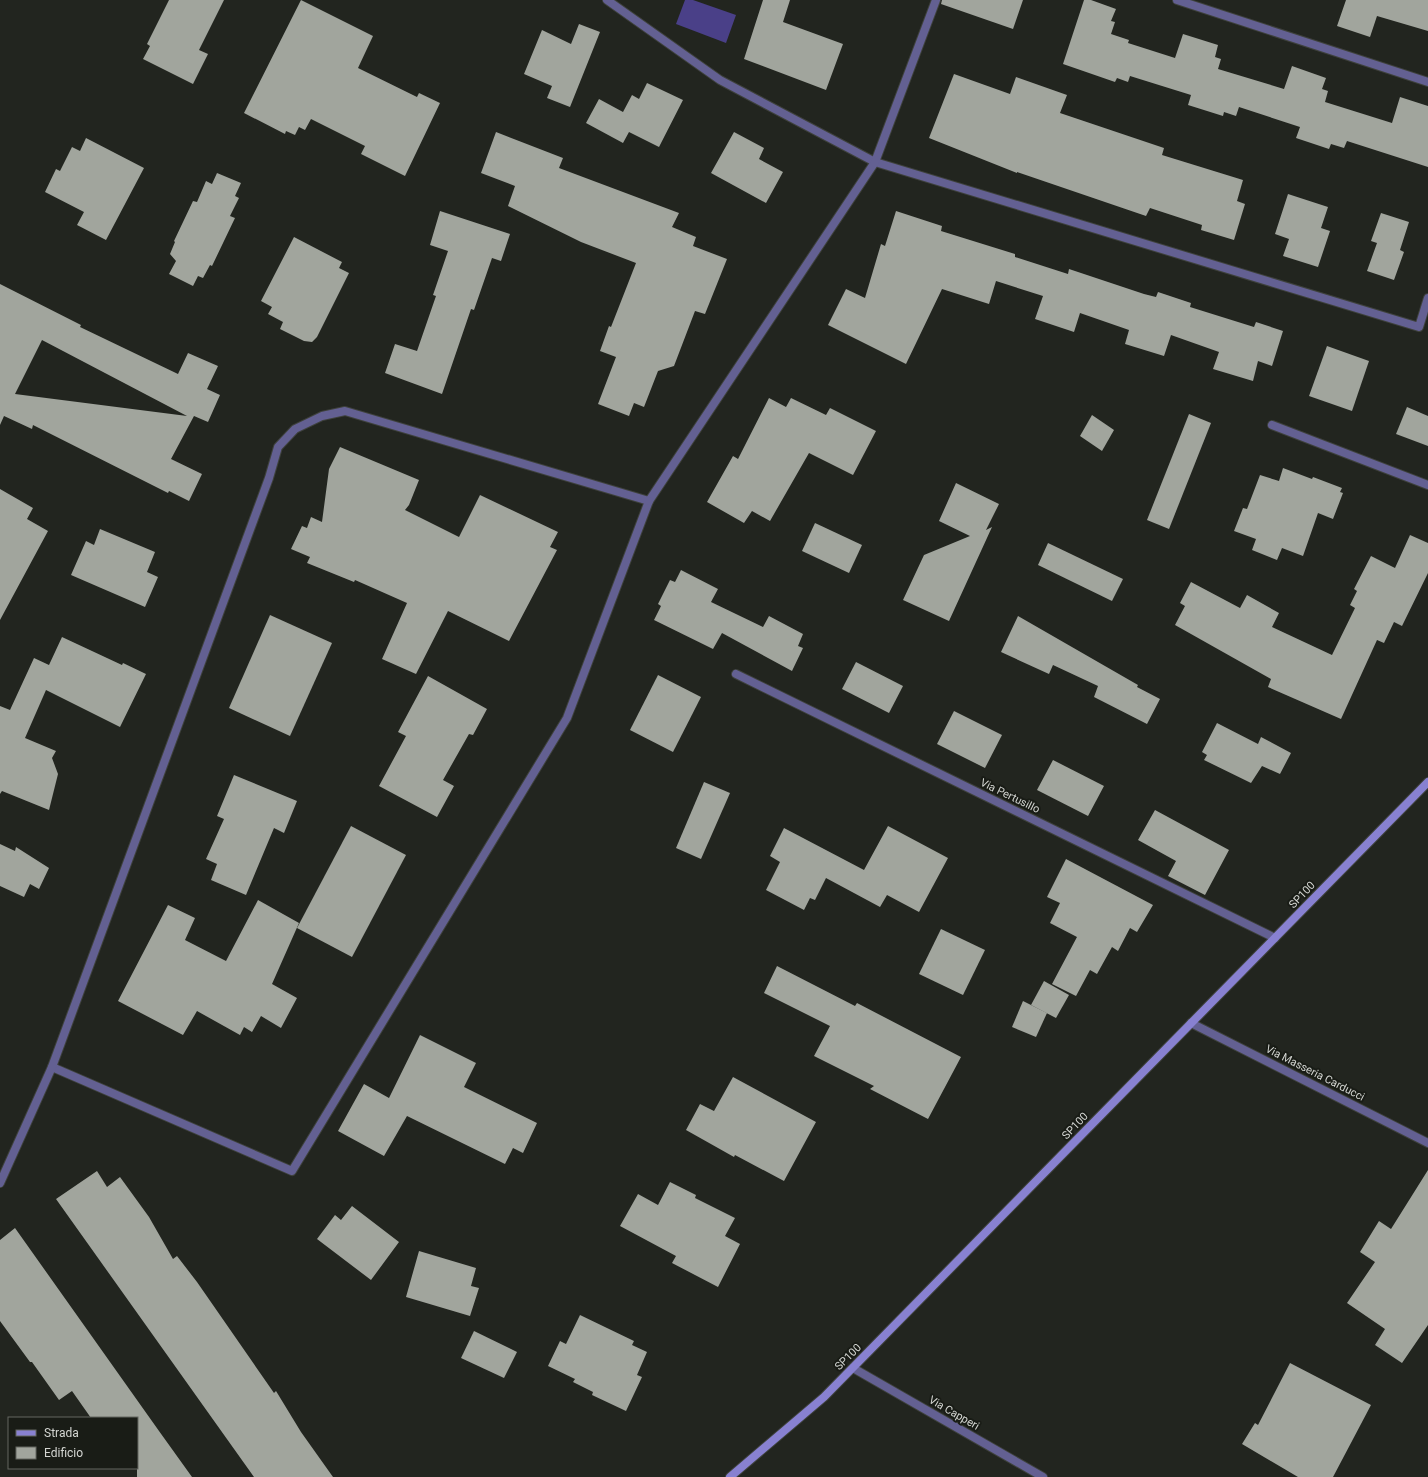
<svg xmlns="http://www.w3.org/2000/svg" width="1428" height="1477" viewBox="0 0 1428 1477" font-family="Roboto,sans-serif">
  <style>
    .water { fill: #4a4088 }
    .building { fill: #a1a59d; fill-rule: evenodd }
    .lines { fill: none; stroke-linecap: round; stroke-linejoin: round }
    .minor-casing { stroke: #3e413c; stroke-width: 10 }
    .secondary-casing { stroke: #3e413c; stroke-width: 10 }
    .minor { stroke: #636092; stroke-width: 8 }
    .secondary { stroke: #8881d1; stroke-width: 8 }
    .labels { text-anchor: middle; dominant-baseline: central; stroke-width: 4; stroke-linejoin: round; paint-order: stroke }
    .street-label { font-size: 11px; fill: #d4d6d2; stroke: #191c16 }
  </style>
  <rect width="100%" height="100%" fill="#22251f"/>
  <path class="water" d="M 685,0 L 693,0 L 736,15 L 726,43 L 676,24 Z"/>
  <g class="building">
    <path d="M 169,0 L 224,0 L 199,50 L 208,54 L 193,84 L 143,59 L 150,46 L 147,44 Z"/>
    <path d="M 301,0 L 373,36 L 358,68 L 417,97 L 419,93 L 440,103 L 405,176 L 361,154 L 365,146 L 311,119 L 305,130 L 299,127 L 295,135 L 286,131 L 285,134 L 244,113 Z"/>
    <path d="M 763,0 L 790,0 L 783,22 L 843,44 L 826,90 L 744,59 Z"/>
    <path d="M 942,0 L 1023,0 L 1013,29 L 941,4 Z"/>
    <path d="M 1084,0 L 1091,0 L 1116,9 L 1111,21 L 1115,22 L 1111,34 L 1129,40 L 1128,43 L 1175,58 L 1183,34 L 1218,45 L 1215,57 L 1221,59 L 1218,69 L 1284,89 L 1292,66 L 1326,78 L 1322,89 L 1328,91 L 1325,102 L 1392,123 L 1400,97 L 1428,106 L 1428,167 L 1347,141 L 1344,148 L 1331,144 L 1329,149 L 1296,138 L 1300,127 L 1239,107 L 1236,116 L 1224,112 L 1223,116 L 1188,105 L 1191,95 L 1130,76 L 1128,82 L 1117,78 L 1115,82 L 1063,64 Z"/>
    <path d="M 1346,0 L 1428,0 L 1428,31 L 1377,16 L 1370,37 L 1337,26 Z"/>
    <path d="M 579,24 L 600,32 L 570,107 L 547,98 L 552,86 L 524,74 L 542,30 L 571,44 Z"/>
    <path d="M 954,74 L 1010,94 L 1016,77 L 1067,95 L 1060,113 L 1164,148 L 1162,155 L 1243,180 L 1237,201 L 1245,204 L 1234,240 L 1201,230 L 1202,225 L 1150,208 L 1146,216 L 1017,172 L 1017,173 L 929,138 Z"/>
    <path d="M 647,83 L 683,100 L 659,147 L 629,132 L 623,143 L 586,123 L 599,99 L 623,112 L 632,95 L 639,99 Z"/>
    <path d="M 496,132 L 563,158 L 559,168 L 679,213 L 672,227 L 696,237 L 693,246 L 727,259 L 705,314 L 695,311 L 674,366 L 658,371 L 644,407 L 634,403 L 629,416 L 598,404 L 616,357 L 600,351 L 609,326 L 611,327 L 636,263 L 581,242 L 508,206 L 515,186 L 481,173 Z"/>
    <path d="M 734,132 L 764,148 L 759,159 L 783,172 L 766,203 L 711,173 Z"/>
    <path d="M 86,138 L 144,168 L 106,240 L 77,225 L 84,212 L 45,192 L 56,169 L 60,171 L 72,147 L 80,151 Z"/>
    <path d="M 217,173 L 241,183 L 235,196 L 239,198 L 230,216 L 235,218 L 212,266 L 210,265 L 203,278 L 198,276 L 193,286 L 169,274 L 176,261 L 170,254 L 175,242 L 174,241 L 193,201 L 197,202 L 206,181 L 212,184 Z"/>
    <path d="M 1288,194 L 1328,207 L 1321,228 L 1330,231 L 1318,267 L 1283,256 L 1289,239 L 1275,234 Z"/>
    <path d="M 440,211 L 510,234 L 501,261 L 492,258 L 474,310 L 471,309 L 442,394 L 385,373 L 395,344 L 417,351 L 436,296 L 433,295 L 448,251 L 430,245 Z"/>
    <path d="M 896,211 L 942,226 L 941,231 L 1015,254 L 1015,257 L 1068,274 L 1069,269 L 1144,294 L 1156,297 L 1158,292 L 1191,303 L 1190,307 L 1254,327 L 1256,322 L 1283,331 L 1272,366 L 1258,361 L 1253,381 L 1213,369 L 1219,352 L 1171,335 L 1164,356 L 1125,344 L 1129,330 L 1080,313 L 1074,332 L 1035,319 L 1043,296 L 996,281 L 989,304 L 942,289 L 906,364 L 828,325 L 846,289 L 865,298 L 881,244 L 885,246 Z"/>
    <path d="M 1381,213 L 1409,222 L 1400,250 L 1404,252 L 1394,280 L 1367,271 L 1377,243 L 1371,241 Z"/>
    <path d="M 294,237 L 342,262 L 339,268 L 349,273 L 317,337 L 312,342 L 304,341 L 280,329 L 283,322 L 268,314 L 272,307 L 261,301 Z"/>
    <path d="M 0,284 L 81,325 L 80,327 L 178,374 L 188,353 L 218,366 L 207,389 L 220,395 L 208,422 L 194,416 L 171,459 L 202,474 L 189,501 L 169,491 L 168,493 L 33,425 L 32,429 L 4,416 L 0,425 ZM 42,340 L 187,416 L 15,394 Z"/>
    <path d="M 1327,346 L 1369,361 L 1352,411 L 1309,396 Z"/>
    <path d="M 769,398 L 786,407 L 791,398 L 826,415 L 830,408 L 876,431 L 853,475 L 809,453 L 770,521 L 752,511 L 744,523 L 707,502 L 733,456 L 738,459 Z"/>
    <path d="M 1407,407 L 1428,416 L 1428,446 L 1396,434 Z"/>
    <path d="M 1189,414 L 1211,423 L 1169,529 L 1147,520 Z"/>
    <path d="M 1092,415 L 1114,430 L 1102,451 L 1080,436 Z"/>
    <path d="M 340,447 L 419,480 L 409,505 L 405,510 L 459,537 L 480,495 L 558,532 L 550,547 L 557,550 L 509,641 L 448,611 L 416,674 L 382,659 L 407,603 L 355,580 L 354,582 L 307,563 L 310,557 L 291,549 L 302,526 L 307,528 L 311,517 L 322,522 L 329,469 Z"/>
    <path d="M 1283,468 L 1312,479 L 1313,477 L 1342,488 L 1340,492 L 1343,493 L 1333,519 L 1318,513 L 1303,556 L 1282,548 L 1277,560 L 1252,550 L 1256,539 L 1234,531 L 1243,508 L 1247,509 L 1260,475 L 1279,481 Z"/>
    <path d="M 956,483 L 999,504 L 986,530 L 992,527 L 949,621 L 903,600 L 924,555 L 970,536 L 939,521 Z"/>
    <path d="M 0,489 L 33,508 L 27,519 L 48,531 L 0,620 Z"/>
    <path d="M 815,523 L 862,545 L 849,573 L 802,551 Z"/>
    <path d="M 100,529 L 155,552 L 147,572 L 158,577 L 145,607 L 71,575 L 86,541 L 94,545 Z"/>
    <path d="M 1410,535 L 1428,543 L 1428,573 L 1402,626 L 1394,622 L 1384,643 L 1377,640 L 1341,719 L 1268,687 L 1271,679 L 1175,625 L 1185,606 L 1180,603 L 1191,582 L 1240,608 L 1247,595 L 1279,613 L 1272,627 L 1332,655 L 1355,608 L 1350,605 L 1357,591 L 1354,589 L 1371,556 L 1395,568 Z"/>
    <path d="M 1048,543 L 1123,579 L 1112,601 L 1038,565 Z"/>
    <path d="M 681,570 L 718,589 L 711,602 L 763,627 L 769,616 L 803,634 L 798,646 L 803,648 L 792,671 L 722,633 L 713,649 L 654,620 L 661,606 L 658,604 L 670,580 L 675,582 Z"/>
    <path d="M 270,615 L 332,643 L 290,736 L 229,708 Z"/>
    <path d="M 1018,616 L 1138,685 L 1137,687 L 1160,699 L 1147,724 L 1094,697 L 1098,686 L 1053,665 L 1049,674 L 1001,652 Z"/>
    <path d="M 62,637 L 122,665 L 123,663 L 146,674 L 120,727 L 46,690 L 25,738 L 56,751 L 52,758 L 58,774 L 49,810 L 2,791 L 0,794 L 0,706 L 10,710 L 34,658 L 49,665 Z"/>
    <path d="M 856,662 L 903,686 L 889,713 L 842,689 Z"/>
    <path d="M 658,675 L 701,697 L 673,752 L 630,730 Z"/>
    <path d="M 428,676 L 487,709 L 473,735 L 469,734 L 443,780 L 454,786 L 437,817 L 379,786 L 406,736 L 398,732 Z"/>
    <path d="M 954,711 L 1002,735 L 985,768 L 937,744 Z"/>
    <path d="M 1217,723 L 1258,744 L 1261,737 L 1291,753 L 1280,774 L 1262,766 L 1251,783 L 1204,760 L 1207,755 L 1202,752 Z"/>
    <path d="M 1053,760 L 1104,786 L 1088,816 L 1037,790 Z"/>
    <path d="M 234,775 L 297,801 L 284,833 L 274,828 L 246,895 L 211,880 L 217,864 L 206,859 L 224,819 L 217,816 Z"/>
    <path d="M 704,782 L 730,793 L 701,859 L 676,848 Z"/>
    <path d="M 1155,810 L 1229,850 L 1205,895 L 1168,876 L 1176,861 L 1138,840 Z"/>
    <path d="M 351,826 L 406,855 L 352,957 L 297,928 Z"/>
    <path d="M 888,826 L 948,858 L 919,912 L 887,895 L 880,907 L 826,878 L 815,900 L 810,898 L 804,910 L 766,890 L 780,862 L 770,856 L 784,828 L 864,870 Z"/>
    <path d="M 0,844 L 15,851 L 16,847 L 49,868 L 39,889 L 30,884 L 24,897 L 0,886 Z"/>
    <path d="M 1066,859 L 1153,905 L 1137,932 L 1130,928 L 1118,951 L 1112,947 L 1097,974 L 1090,970 L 1076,996 L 1052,984 L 1077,937 L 1050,923 L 1060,903 L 1047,897 Z"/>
    <path d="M 258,900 L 299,923 L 272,984 L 297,998 L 281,1028 L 261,1016 L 252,1032 L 244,1027 L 240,1035 L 197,1011 L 183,1035 L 118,1001 L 168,905 L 195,918 L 185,940 L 226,961 Z"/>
    <path d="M 941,929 L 985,950 L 963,995 L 919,974 Z"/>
    <path d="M 777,966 L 855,1006 L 857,1003 L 961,1057 L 928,1119 L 870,1089 L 874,1086 L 814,1056 L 830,1026 L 764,993 Z"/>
    <path d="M 1044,981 L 1069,995 L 1056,1018 L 1031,1005 Z"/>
    <path d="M 1023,1001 L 1047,1013 L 1036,1037 L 1012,1027 Z"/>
    <path d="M 420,1035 L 476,1063 L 464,1087 L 537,1123 L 523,1153 L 513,1148 L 505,1164 L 407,1116 L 384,1156 L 338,1131 L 364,1084 L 389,1098 Z"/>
    <path d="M 733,1077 L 816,1122 L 784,1181 L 735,1155 L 734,1157 L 686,1130 L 700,1104 L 714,1111 Z"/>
    <path d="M 1428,1170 L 1428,1325 L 1402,1363 L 1375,1345 L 1385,1329 L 1347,1303 L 1375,1262 L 1360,1252 L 1379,1221 L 1391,1229 Z"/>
    <path d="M 97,1171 L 107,1187 L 120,1177 L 149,1217 L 173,1259 L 177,1256 L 197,1282 L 274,1393 L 276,1391 L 301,1432 L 333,1477 L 254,1477 L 56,1199 Z"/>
    <path d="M 670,1182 L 696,1195 L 695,1198 L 735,1218 L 725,1236 L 740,1244 L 718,1287 L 672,1263 L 676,1256 L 620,1226 L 638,1194 L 658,1205 Z"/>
    <path d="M 352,1206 L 399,1242 L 371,1280 L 317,1239 L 335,1215 L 341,1220 Z"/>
    <path d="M 15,1228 L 159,1431 L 192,1477 L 137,1477 L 137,1418 L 91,1418 L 72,1391 L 59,1400 L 32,1362 L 30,1362 L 0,1321 L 0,1240 Z"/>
    <path d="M 419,1251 L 476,1268 L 471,1286 L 479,1288 L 470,1316 L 406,1297 Z"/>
    <path d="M 580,1315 L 634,1341 L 632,1345 L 647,1352 L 637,1375 L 642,1377 L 626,1411 L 592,1395 L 593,1392 L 573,1382 L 575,1379 L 548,1366 L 560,1341 L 566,1344 Z"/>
    <path d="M 474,1331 L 517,1352 L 504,1378 L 461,1358 Z"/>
    <path d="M 1290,1363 L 1371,1405 L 1333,1477 L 1298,1477 L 1242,1444 L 1255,1423 L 1258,1425 Z"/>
  </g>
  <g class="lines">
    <defs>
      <g id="minor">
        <path d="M 607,0 L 720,80 L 875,162 L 1419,327 L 1428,298"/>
        <path d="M 1177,0 L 1428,82"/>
        <path d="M 1272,425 L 1428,485"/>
        <path d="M 736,674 L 1275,938"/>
        <path d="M 1191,1023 L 1428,1143"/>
        <path d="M 52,1067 L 292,1171 L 567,718 L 649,501 L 875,162 L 936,0"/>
        <path d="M 0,1183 L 52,1067 L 269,478 L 278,447 L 295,429 L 322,416 L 345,411 L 649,501"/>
        <path d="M 853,1368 L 1043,1477"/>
      </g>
      <path id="secondary" d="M 730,1477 L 824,1397 L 1428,782"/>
    </defs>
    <use href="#minor" class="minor-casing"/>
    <use href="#secondary" class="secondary-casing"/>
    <use href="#minor" class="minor"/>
    <use href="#secondary" class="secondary"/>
  </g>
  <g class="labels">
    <g class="street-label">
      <text transform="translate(1010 796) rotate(26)">Via Pertusillo</text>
      <text transform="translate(1302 895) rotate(-46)">SP100</text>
      <text transform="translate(1315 1073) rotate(27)">Via Masseria Carducci</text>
      <text transform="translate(1075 1126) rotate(-46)">SP100</text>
      <text transform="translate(848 1357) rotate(-45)">SP100</text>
      <text transform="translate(954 1413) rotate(30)">Via Capperi</text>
    </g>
  </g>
  <rect x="8" y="1417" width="130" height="52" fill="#191c16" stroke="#646661"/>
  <rect x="16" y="1430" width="20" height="6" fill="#8881d1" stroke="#646661"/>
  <text x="44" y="1437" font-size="12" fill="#d4d6d2">Strada</text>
  <rect x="16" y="1447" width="20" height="12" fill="#a1a59d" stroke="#646661"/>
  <text x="44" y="1457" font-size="12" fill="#d4d6d2">Edificio</text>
</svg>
